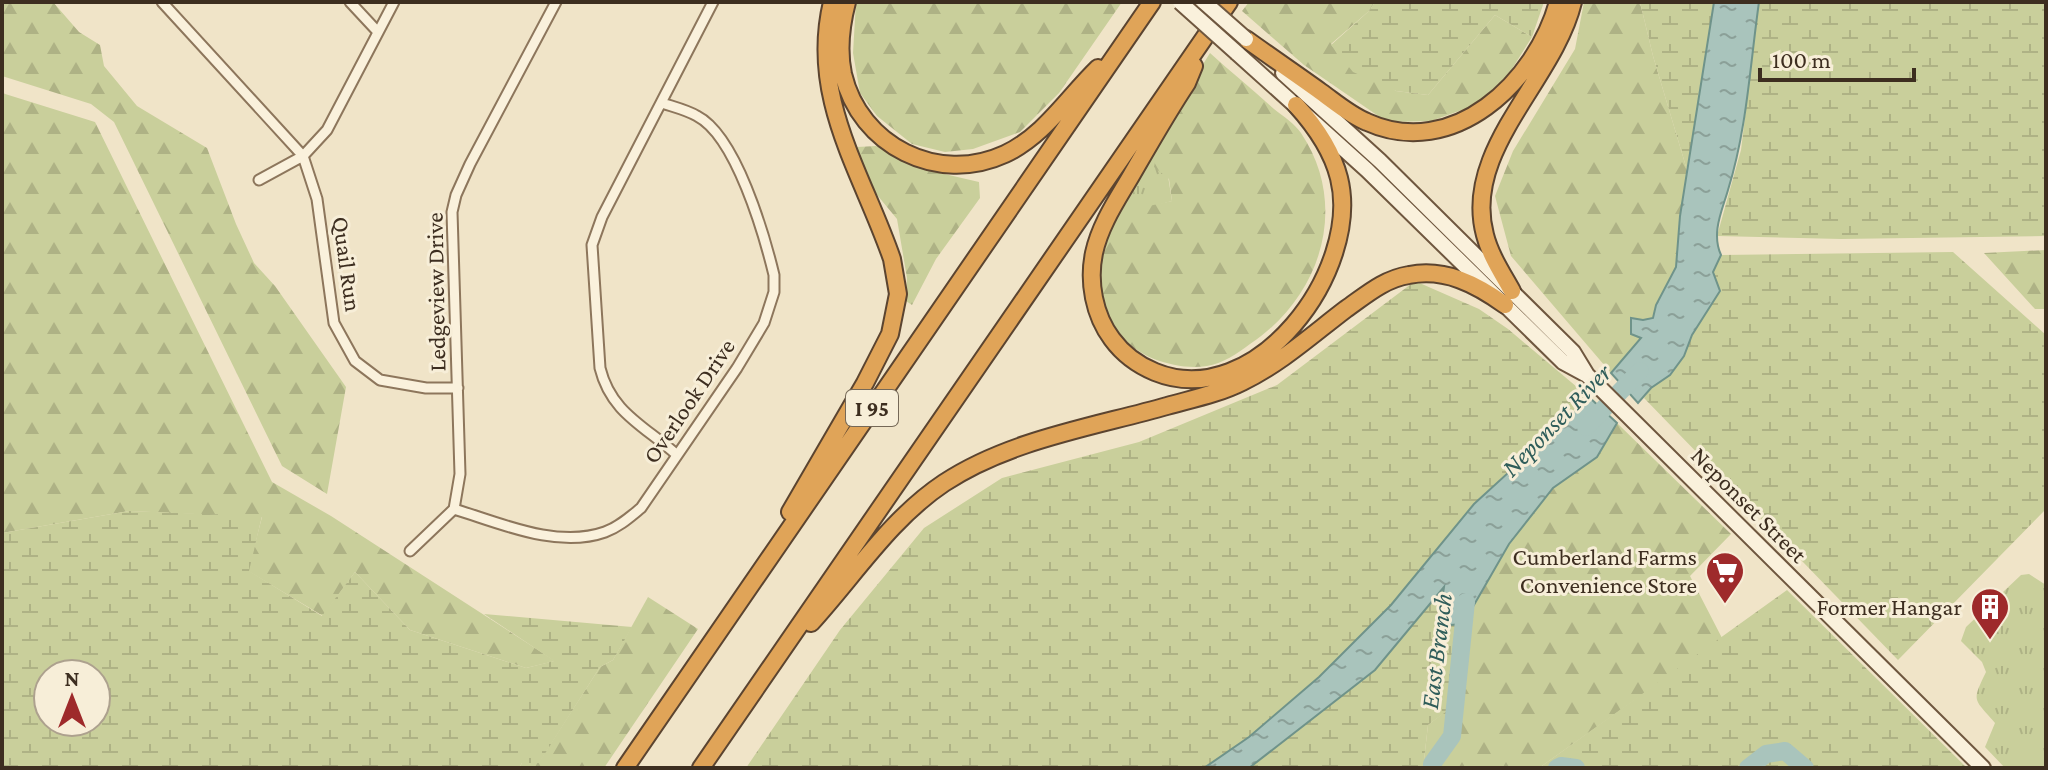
<svg xmlns="http://www.w3.org/2000/svg" width="2048" height="770" viewBox="0 0 2048 770" font-family="'Crimson Pro',serif">
<style>
.grass{fill:url(#grass-tufts)}
.forest{fill:url(#forest-firs)}
.wetland{fill:url(#wetland-marsh);fill-rule:evenodd}
.water{fill:url(#water-ripples);stroke:#6f938a;stroke-width:2}
.lines{fill:none;stroke-linecap:round;stroke-linejoin:round}
.river{stroke:#a9c4bc;stroke-width:18}
.street-casing{stroke:#8d765c;stroke-width:13}
.secondary-casing{stroke:#6f573f;stroke-width:18}
.highway-casing{stroke:#5b4430;stroke-width:20}
.street{stroke:#faf1dc;stroke-width:9}
.secondary{stroke:#faf1dc;stroke-width:14}
.highway{stroke:#e0a458;stroke-width:16}
.secondary-bridge-casing{stroke:#6f573f;stroke-width:18;stroke-linecap:butt}
.secondary-bridge{stroke:#faf1dc;stroke-width:14}
.labels{text-anchor:middle;stroke-width:6;stroke-linejoin:round;paint-order:stroke}
.shield{fill:#f7eed8;stroke:#756857;stroke-width:2}
.shield-label{font-size:22px;font-weight:bold;fill:#3d2e20}
.street-label{font-size:24px;fill:#3d2e20;stroke:#f7eed8}
.poi-label{font-size:24px;fill:#3d2e20;stroke:#f7eed8;text-anchor:end}
.water-label{font-size:26px;font-style:italic;fill:#2f5d5a;stroke:#f7eed8}
</style>
<defs>
<pattern id="grass-tufts" width="24" height="20" patternUnits="userSpaceOnUse" patternTransform="scale(2)"><rect width="24" height="20" fill="#c9cf9b"/><path d="M3 7l-1-3M5 7V3M7 7l1-3M15 17l-1-3M17 17v-4M19 17l1-3" fill="none" stroke="#aeb285"/></pattern>
<pattern id="forest-firs" width="22" height="20" patternUnits="userSpaceOnUse" patternTransform="scale(2)"><rect width="22" height="20" fill="#c9cf9b"/><path d="M5 1l3.5 6h-7zM16 11l3.5 6h-7z" fill="#aeb285"/></pattern>
<pattern id="wetland-marsh" width="20" height="14" patternUnits="userSpaceOnUse" patternTransform="scale(2)"><rect width="20" height="14" fill="#c9cf9b"/><path d="M1 5h8M5 5V1M11 12h8M15 12V8" fill="none" stroke="#aeb285"/></pattern>
<pattern id="water-ripples" width="26" height="14" patternUnits="userSpaceOnUse" patternTransform="scale(2)"><rect width="26" height="14" fill="#a9c4bc"/><path d="M2 4q2-2 4 0t4 0M15 11q2-2 4 0t4 0" fill="none" stroke="#8ba098"/></pattern>
</defs>
<rect width="100%" height="100%" fill="#f0e4c8"/>
<path class="grass" d="M1161,132L1172,201L1154,206L1104,239Z
M2029,574L2046,585V768H2005L1985,747L1995,723C1974,698 1971,703 1986,672L1982,662L1961,641L1966,627L2021,575Z"/>
<path class="forest" d="M2,2H53L79,32L100,45L104,66L137,106L207,148L236,224L254,263L275,286L346,387L327,494L282,466L114,122L91,104L2,76Z
M856,2H1122L1059,93L1020,132L973,149L945,152L912,144L877,116L860,93L853,53Z
M1249,2H1375L1369,11L1331,44L1396,91L1428,95L1495,15L1532,37L1507,77L1473,106L1431,121L1387,122L1304,65L1242,11Z
M1584,2H1640L1653,56L1687,170L1676,267L1656,305L1653,318L1643,320L1632,318L1641,338L1611,373L1511,256L1495,196L1513,151L1575,49Z
M1210,53C1231,72 1253,90 1274,109C1283,116 1295,124 1301,133C1350,206 1321,297 1250,344C1238,353 1222,364 1207,366C1189,369 1171,365 1154,359C1108,341 1085,284 1105,238C1109,229 1116,220 1121,212L1172,201L1169,179L1154,167L1161,132Z
M2,93L95,122L272,482L331,516L555,661L526,668L410,630L355,572L323,616L248,571L262,517L129,511L2,533Z
M876,146L936,172L979,182L980,198L936,259L912,305L906,301L907,278L897,219L868,184L857,147Z
M2046,250V309H2035L1984,253Z
M1617,423L1731,534L1690,576L1722,638L1539,768H1436V762L1424,760L1428,725L1455,704L1463,624L1509,544L1553,488L1597,457Z
M648,597L698,629L604,768H519L522,763L539,762L600,667L613,660Z"/>
<path class="wetland" d="M1375,2H1544L1532,37L1495,15L1428,95L1396,91L1353,72L1331,45L1369,11Z
M1640,2H1714L1687,170L1653,56Z
M1759,2H2046V236L1841,239L1717,236L1741,150Z
M1953,252L2046,335V509L1898,660L1644,398L1651,388L1670,375L1684,356L1692,335L1720,291L1713,272L1721,255Z
M1415,281L1479,309L1508,329L1590,398L1474,504L1391,605L1319,677L1249,737L1204,768H746L840,630L924,528L1002,478L1139,442L1277,385Z
M129,511L262,516L249,571L322,616L355,572L410,630L526,668L554,661L484,614L632,627L613,660L600,667L539,763H522L519,768H2V533ZM48,674H96V722H48Z
M1452,565L1441,597L1438,625L1463,624L1455,705L1428,725L1424,760L1437,762L1436,768H1228Z
M1787,590L1967,768H1539Z"/>
<path class="water" d="M1714,2H1759C1750,65 1747,129 1728,190C1722,211 1711,233 1721,255L1713,272L1720,291L1692,335L1684,356L1670,375L1651,388L1638,403L1611,373L1641,338L1631,334V318L1643,320L1653,318L1656,305L1676,267L1680,216Z
M1590,398L1617,423L1597,457L1553,488L1509,544L1463,624L1438,626L1444,587L1375,670L1249,768H1204L1249,737L1319,677L1391,605L1474,504Z"/>
<g class="lines">
<path class="river" d="M1586,427L1640,371
M1432,768V764L1452,736L1466,602
M1557,768L1561,766L1576,768
M1748,768L1766,754L1785,751L1805,768"/>
<defs>
<path id="street" d="M162,2L303,156L317,199L334,323L355,361L380,380L426,388H458
M350,2L377,31
M259,180L303,156L327,130L394,2
M677,455C645,426 611,413 600,368L592,245L602,217L713,2
M454,509L460,474L452,212L456,195L470,164L556,2
M410,551L454,509C500,523 557,549 605,532C619,527 630,517 641,508L737,368L764,323L774,292V275C764,234 736,136 697,116C687,110 674,107 662,103"/>
<path id="secondary" d="M1237,53L1367,170L1563,362L1587,375
M1283,73L1380,161L1573,352L1587,375L1983,768"/>
<path id="highway" d="M847,2C841,25 838,50 843,74C860,146 938,185 1005,154C1044,136 1068,97 1098,68
M1246,39C1271,57 1296,74 1321,92C1335,102 1350,115 1367,122C1453,161 1536,82 1558,2
M1194,66L1187,83C1167,113 1149,145 1131,176C1117,200 1100,225 1094,253C1088,282 1094,315 1112,339C1123,354 1138,365 1155,372C1256,413 1362,270 1339,178C1332,150 1315,126 1296,105
M1512,291C1502,273 1490,255 1485,235C1462,150 1554,81 1573,2
M790,512L865,383L890,334L898,294L892,259C862,172 809,98 832,2
M811,623C854,576 890,519 944,483C1009,440 1093,427 1167,406C1192,399 1218,394 1242,382C1280,364 1313,334 1346,309C1366,295 1384,279 1409,275C1445,268 1476,284 1505,305
M625,768L1152,2
M701,768L1229,2"/>
</defs>
<use href="#street" class="street-casing"/>
<use href="#secondary" class="secondary-casing"/>
<use href="#highway" class="highway-casing"/>
<use href="#street" class="street"/>
<use href="#secondary" class="secondary"/>
<use href="#highway" class="highway"/>
<defs>
<path id="secondary-bridge" d="M1180,2L1237,53
M1204,2L1246,39"/>
</defs>
<use href="#secondary-bridge" class="secondary-bridge-casing"/>
<use href="#secondary-bridge" class="secondary-bridge"/>
</g>
<defs>
<symbol id="supermarket-pin" viewBox="-11 -11 22 30"><path d="M0 17L-7.5 6A9.5 9.5 0 1 1 7.5 6Z" fill="#9e2a2b" stroke="#f7eed8"/><path d="M-6-5.5h2.5l.6 2H6L4.5 2H-2.5L-4.4-4H-6ZM-1.5 3.2a1.3 1.3 0 1 0 .1 0ZM3 3.2a1.3 1.3 0 1 0 .1 0Z" fill="#fff"/></symbol>
<symbol id="building-pin" viewBox="-11 -11 22 30"><path d="M0 17L-7.5 6A9.5 9.5 0 1 1 7.5 6Z" fill="#9e2a2b" stroke="#f7eed8"/><path d="M-4-6H4V6H1V3H-1V6H-4ZM-2.5-4.3h1.7v1.8h-1.7ZM.8-4.3h1.7v1.8H.8ZM-2.5-1h1.7V.8h-1.7ZM.8-1h1.7V.8H.8Z" fill="#fff"/></symbol>
</defs>
<g fill-rule="evenodd">
<use href="#supermarket-pin" x="1703" y="549" width="44" height="60"/>
<use href="#building-pin" x="1968" y="585" width="44" height="60"/>
</g>
<g class="labels">
<rect class="shield" x="846" y="390" width="52" height="36" rx="6"/>
<g class="shield-label">
<text x="872" y="416">I 95</text>
</g>
<g class="street-label">
<text transform="translate(347 264) rotate(82)" y="8">Quail Run</text>
<text transform="translate(436 292) rotate(-91)" y="8">Ledgeview Drive</text>
<text transform="translate(689 401) rotate(-56)" y="8">Overlook Drive</text>
<text transform="translate(1749 505) rotate(45)" y="8">Neponset Street</text>
</g>
<g class="poi-label">
<text x="1697" y="565">Cumberland Farms<tspan x="1697" dy="28">Convenience Store</tspan></text>
<text x="1962" y="615">Former Hangar</text>
</g>
<g class="water-label">
<text transform="translate(1556 420) rotate(-46)" y="9">Neponset River</text>
<text transform="translate(1436 651) rotate(-83)" y="9">East Branch</text>
</g>
</g>
<rect width="2048" height="770" fill="none" stroke="#3d2e20" stroke-width="8"/>
<g transform="translate(72 698)"><circle r="38" fill="#f7eed8" stroke="#ada18e" stroke-width="2"/>
<path d="M0-6L14 30L0 20L-14 30Z" fill="#9e2a2b"/>
<text y="-12" font-size="22" font-weight="bold" text-anchor="middle" fill="#3d2e20">N</text>
</g>
<path d="M1760 68v12h154v-12" fill="none" stroke="#3d2e20" stroke-width="4"/>
<text x="1772" y="68" font-size="24" fill="#3d2e20" stroke="#f7eed8" stroke-width="6" paint-order="stroke">100 m</text>
</svg>
